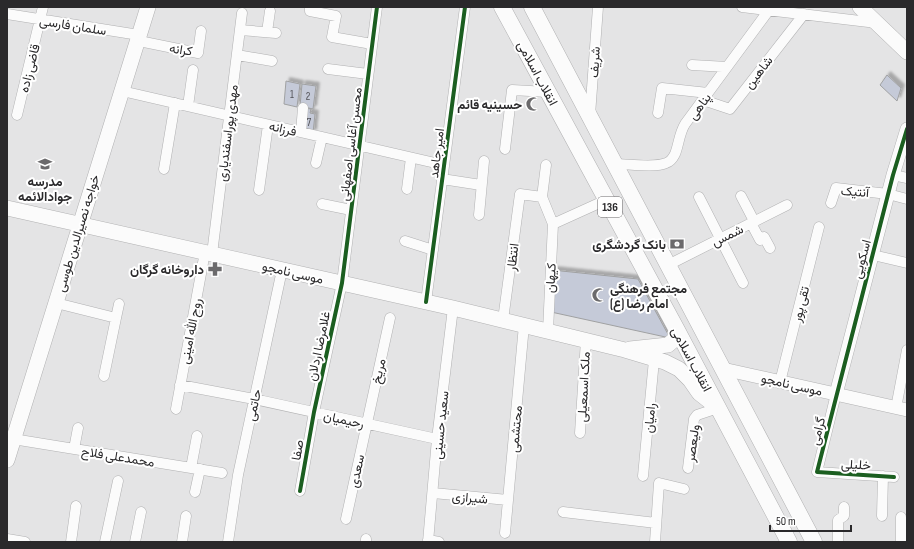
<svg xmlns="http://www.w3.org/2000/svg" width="914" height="549" viewBox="0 0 914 549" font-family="'Sofia Sans Condensed',Vazirmatn,sans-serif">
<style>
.building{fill:#c5cad8;stroke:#a0a1a2;filter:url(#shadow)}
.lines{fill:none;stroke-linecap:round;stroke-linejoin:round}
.minor-casing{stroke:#b1b1b2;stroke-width:11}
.tertiary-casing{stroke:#b1b1b2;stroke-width:14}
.secondary-casing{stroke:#b1b1b2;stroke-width:16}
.primary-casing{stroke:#b1b1b2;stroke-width:17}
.minor{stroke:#fbfbfb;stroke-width:10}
.tertiary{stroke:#fbfbfb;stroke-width:13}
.secondary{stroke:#fbfbfb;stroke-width:15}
.primary{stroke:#fbfbfb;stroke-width:16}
.cycleway-casing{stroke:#fff;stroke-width:6}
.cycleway{stroke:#1b5e20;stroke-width:4}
.labels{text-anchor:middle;stroke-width:4;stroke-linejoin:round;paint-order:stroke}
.number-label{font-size:11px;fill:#515156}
.shield{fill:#fff;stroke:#6a696b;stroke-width:1}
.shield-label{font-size:12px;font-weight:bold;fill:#2a292b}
.street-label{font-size:13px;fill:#2a292b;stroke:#fff}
.poi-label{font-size:13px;font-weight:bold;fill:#2a292b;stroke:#fff;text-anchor:end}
</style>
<defs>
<filter id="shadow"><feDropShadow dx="3.5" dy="-3.5" stdDeviation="1" flood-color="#0004"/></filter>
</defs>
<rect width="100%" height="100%" fill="#e4e4e5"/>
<path class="building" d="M887,75L901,88L897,101L880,85Z
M286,81L300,84L297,107L284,104Z
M302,84L316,86L313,109L300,106Z
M305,108L311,109L310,113L315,114L313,133L303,131Z
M552,270L638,279L670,338L551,312Z"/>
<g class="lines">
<defs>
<path id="minor" d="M310,7V11L336,16L332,37L372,44
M742,7L877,23
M7,14L139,35
M240,30L276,33
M267,32L270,11
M144,42L198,53L201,31
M237,55L272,61
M692,65L727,67
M328,69L368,74
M122,91L444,165
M703,100L730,109L804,14
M188,106L193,70
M658,113L662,88L708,93
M17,115L43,7
M590,115L598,7
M301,132L303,108
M505,149L512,90L548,92
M316,163L322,137
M616,164C628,164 656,168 666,163C670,162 673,158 675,154C679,144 679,134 685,124L769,10
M164,169L175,103
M893,175L907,178
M442,179L481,185
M407,189L411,158
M259,190L268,125
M741,196L754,221
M542,197L546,165
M699,197L743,283
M831,203L836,188L888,194L907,199
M322,204L351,210
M479,215L484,161
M751,223L760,240L764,237L770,248
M405,241L433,250
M212,254L242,13
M873,255L907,263
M668,265L787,205
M426,302L465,7
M56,303L116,318L119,304
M503,320L520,194L542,197L553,224
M548,331L553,224L606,200
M104,376L116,318
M780,382L819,227
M180,385L254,399L437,439
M836,394L817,472L894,477
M896,408L907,350
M176,409L205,252
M580,433L586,340
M13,439L222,473
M74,449L78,428
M191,468L197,436
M688,468L694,419L697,415L718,408
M643,476L654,360
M300,491L314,412L342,283L377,7
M195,492L200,469
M433,493L508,500
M563,512L656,523
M882,516L883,476
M346,519L390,318
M505,533L524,325
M7,539L25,542
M428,540L439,542
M71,542L76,506
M105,542L118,481
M135,542L141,512
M182,542L186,516
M228,542L238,475L282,270
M366,542V539
M428,542L437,439L453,308
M655,542L659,483L684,489
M838,542V520L844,516V507
M901,542V517"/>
<path id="tertiary" d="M723,369L907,410
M836,394L893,175L907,129"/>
<path id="secondary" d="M860,7L907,52
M7,208L453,308L625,350L665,362L679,369L690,380L699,393L718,408
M630,349L668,345L676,338L677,330
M7,460L148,7"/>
<path id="primary" d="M502,7L677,330L789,542
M532,7L814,542"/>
</defs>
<use href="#minor" class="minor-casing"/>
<use href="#tertiary" class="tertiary-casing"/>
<use href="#secondary" class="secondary-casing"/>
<use href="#primary" class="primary-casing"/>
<use href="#minor" class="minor"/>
<use href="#tertiary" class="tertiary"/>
<use href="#secondary" class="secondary"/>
<use href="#primary" class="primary"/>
<defs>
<path id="cycleway" d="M426,302L465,7
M894,477L817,472L893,175L907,129
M300,491L314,412L342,283L377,7"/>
</defs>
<use href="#cycleway" class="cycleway-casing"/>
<use href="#cycleway" class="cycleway"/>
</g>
<defs>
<symbol id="mosque-bare" viewBox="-9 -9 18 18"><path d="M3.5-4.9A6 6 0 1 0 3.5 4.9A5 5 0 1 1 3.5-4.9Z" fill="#6b6a6c" stroke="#fff" stroke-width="2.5" paint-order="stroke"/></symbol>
<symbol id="school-bare" viewBox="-9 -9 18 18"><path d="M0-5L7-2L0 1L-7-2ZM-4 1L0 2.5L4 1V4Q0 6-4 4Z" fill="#6b6a6c" stroke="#fff" stroke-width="2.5" paint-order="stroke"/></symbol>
<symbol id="bank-bare" viewBox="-9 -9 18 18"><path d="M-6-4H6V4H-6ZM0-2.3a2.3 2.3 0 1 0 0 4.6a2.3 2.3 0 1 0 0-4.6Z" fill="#6b6a6c" stroke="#fff" stroke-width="2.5" paint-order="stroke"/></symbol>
<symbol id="pharmacy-bare" viewBox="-9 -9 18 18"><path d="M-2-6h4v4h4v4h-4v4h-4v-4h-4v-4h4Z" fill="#6b6a6c" stroke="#fff" stroke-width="2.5" paint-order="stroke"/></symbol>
</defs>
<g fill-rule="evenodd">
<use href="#mosque-bare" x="523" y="94" width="20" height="20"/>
<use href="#school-bare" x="35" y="154" width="20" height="20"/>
<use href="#bank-bare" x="667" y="234" width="20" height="20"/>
<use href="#pharmacy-bare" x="205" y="259" width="20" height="20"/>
<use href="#mosque-bare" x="589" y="285" width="20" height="20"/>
</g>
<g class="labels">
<g class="number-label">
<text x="292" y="98">1</text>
<text x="308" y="100">2</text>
<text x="309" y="126">7</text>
</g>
<rect class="shield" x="598" y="197" width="24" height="20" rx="3"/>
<g class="shield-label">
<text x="610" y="211">136</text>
</g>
<g class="street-label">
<text transform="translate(73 25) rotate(9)" y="5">سلمان فارسی</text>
<text transform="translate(181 49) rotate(9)" y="5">کرانه</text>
<text transform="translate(594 62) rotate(-86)" y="5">شریف</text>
<text transform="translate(29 68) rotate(-76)" y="5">قاضی زاده</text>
<text transform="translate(758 72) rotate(-52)" y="5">شاهین</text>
<text transform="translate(538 73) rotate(62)" y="5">انقلاب اسلامی</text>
<text transform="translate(699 106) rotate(-53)" y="5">پناهی</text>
<text transform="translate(283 128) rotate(13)" y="5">فرزانه</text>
<text transform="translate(227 133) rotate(-83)" y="5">مهدی پوراسفندیاری</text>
<text transform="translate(350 144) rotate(-83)" y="5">محسن آغاسی اصفهانی</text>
<text transform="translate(436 153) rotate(-83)" y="5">امیر جاهد</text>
<text transform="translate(855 191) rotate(4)" y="5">آنتیک</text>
<text transform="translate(77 233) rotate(-73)" y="5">خواجه نصیرالدین طوسی</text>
<text transform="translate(727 235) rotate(-27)" y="5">شمس</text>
<text transform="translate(512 257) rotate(-83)" y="5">انتظار</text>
<text transform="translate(861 259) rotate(-75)" y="5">اسکویی</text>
<text transform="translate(293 272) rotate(13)" y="5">موسی نامجو</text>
<text transform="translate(550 278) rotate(-87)" y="5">کیهان</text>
<text transform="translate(800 304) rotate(-76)" y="5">تقی پور</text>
<text transform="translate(190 331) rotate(-79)" y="5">روح الله امینی</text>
<text transform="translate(318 346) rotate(-78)" y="5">غلامرضا اردلان</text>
<text transform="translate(692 359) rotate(62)" y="5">انقلاب اسلامی</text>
<text transform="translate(378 371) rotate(-77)" y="5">مریخ</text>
<text transform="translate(792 384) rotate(13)" y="5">موسی نامجو</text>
<text transform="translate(583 387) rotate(-87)" y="5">ملک اسمعیلی</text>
<text transform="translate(253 405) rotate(-78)" y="5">حاتمی</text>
<text transform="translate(649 418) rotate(-85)" y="5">رامیان</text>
<text transform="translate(344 419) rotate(12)" y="5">رحیمیان</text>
<text transform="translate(440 425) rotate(-84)" y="5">سعید حسینی</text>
<text transform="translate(515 429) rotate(-85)" y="5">محتشمی</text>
<text transform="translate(817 431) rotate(-76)" y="5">گرامی</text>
<text transform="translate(692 443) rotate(-82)" y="5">ولیعصر</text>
<text transform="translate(297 450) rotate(-80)" y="5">صفا</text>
<text transform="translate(118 456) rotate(9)" y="5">محمدعلی فلاح</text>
<text transform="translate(856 464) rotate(3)" y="5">خلیلی</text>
<text transform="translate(356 471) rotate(-78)" y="5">سعدی</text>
<text transform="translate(470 497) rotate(5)" y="5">شیرازی</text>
</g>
<g class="poi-label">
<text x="522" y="109">حسینیه قائم</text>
<text x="45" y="186" text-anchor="middle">مدرسه<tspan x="45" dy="15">جوادالائمه</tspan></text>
<text x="666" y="249">بانک گردشگری</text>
<text x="204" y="274">داروخانه گرگان</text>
<text x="610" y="293" text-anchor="start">مجتمع فرهنگی<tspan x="610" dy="15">امام رضا (ع)</tspan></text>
</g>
</g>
<rect width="914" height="549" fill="none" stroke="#2a292b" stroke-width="16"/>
<path d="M770 525v6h81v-6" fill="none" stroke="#2a292b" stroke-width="2"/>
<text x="776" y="525" font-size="12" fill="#2a292b" stroke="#ffffff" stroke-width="3" paint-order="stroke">50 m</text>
</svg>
